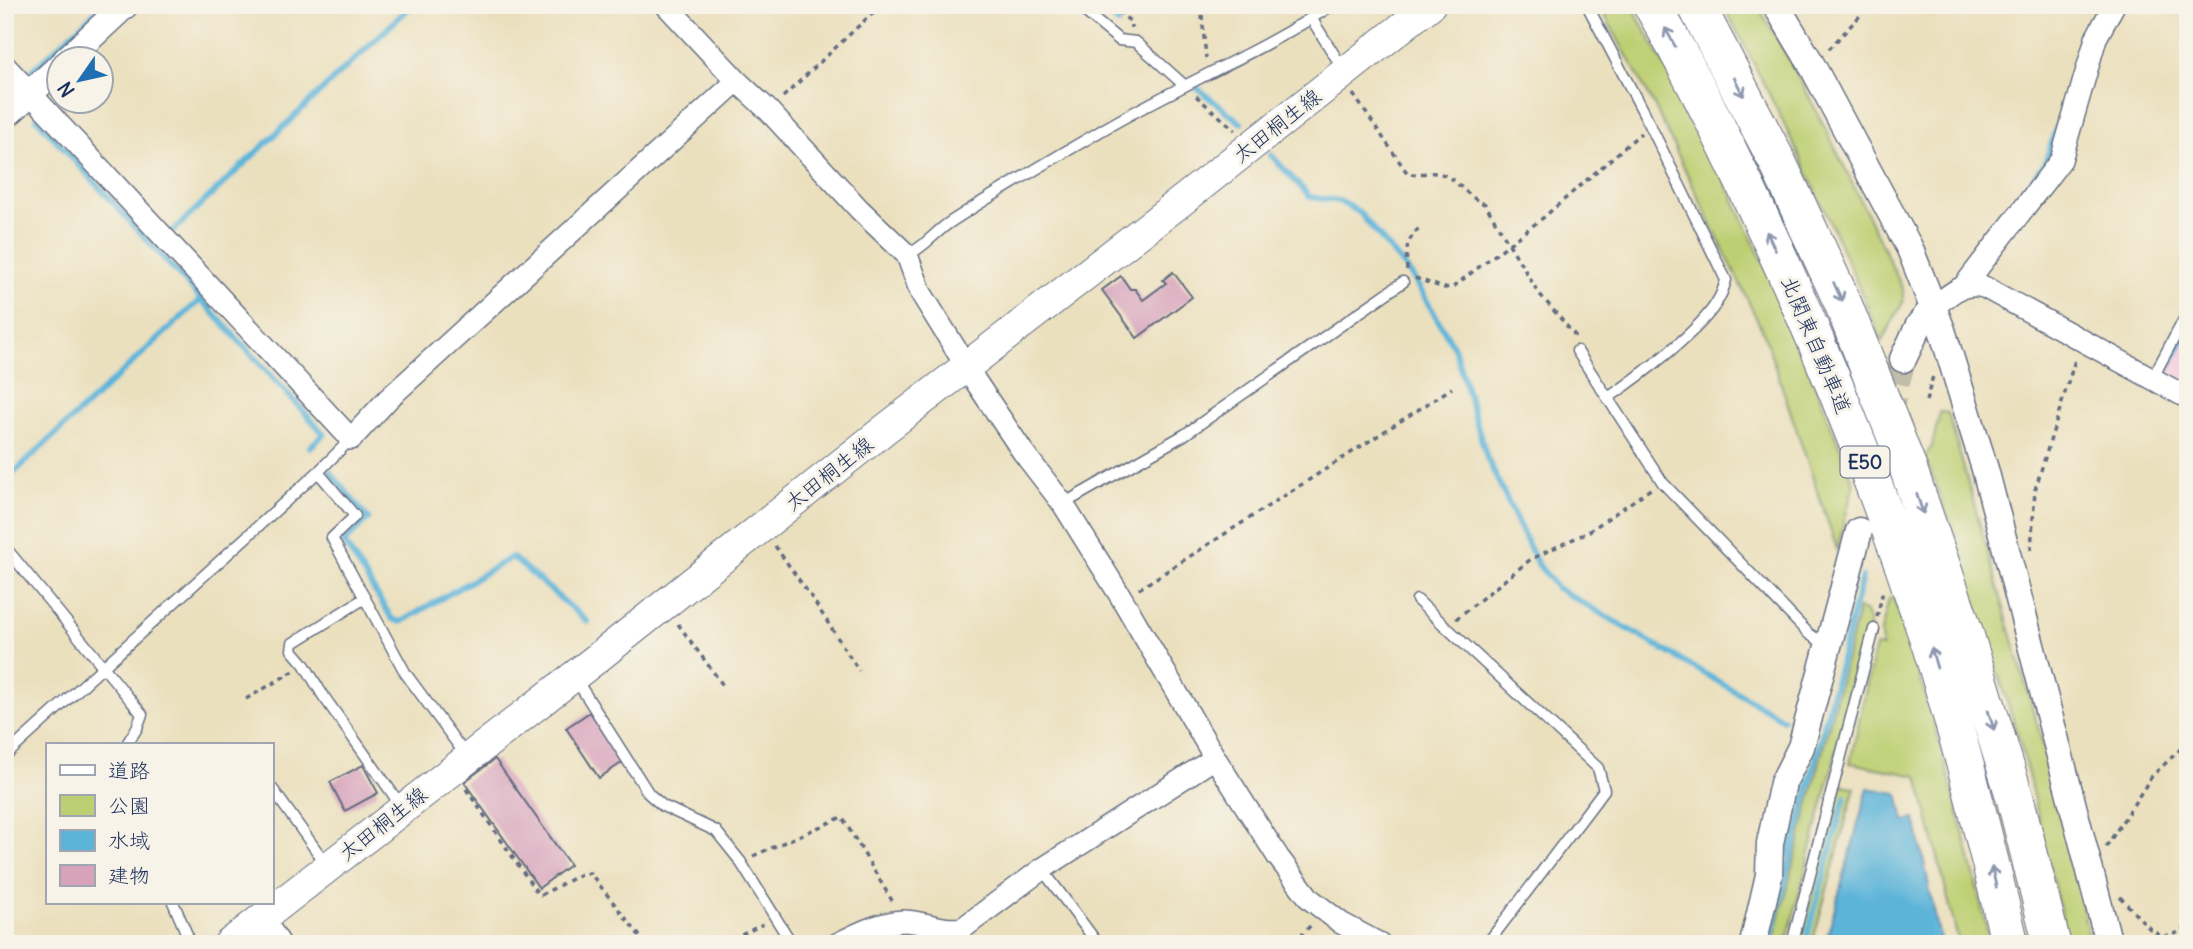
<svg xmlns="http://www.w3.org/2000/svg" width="2193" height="949" viewBox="0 0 2193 949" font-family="Delius,'Klee One',sans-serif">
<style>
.built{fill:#f3cfdf}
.green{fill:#bdcf72;stroke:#6c7f68;stroke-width:2}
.water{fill:#5cb4d9;stroke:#3c729c;stroke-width:2}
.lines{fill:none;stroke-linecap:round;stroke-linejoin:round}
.stream{stroke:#5cb4d9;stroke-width:6}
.building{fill:#d7a3bb}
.tertiary-tunnel{stroke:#c1bdab;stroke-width:26;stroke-dasharray:26 13;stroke-linecap:butt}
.service-casing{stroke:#646d80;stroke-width:13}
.minor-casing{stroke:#646d80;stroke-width:24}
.tertiary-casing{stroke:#646d80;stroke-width:29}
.secondary-casing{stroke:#646d80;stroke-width:32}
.motorway-casing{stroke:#646d80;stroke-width:39}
.path{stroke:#646d80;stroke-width:3.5;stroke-dasharray:5 5;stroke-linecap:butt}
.service{stroke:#fff;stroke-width:10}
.minor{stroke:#fff;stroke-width:21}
.tertiary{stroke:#fff;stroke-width:26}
.secondary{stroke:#fff;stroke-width:30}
.motorway{stroke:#fff;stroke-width:37}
.oneway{stroke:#8d97ae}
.labels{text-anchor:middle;stroke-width:6;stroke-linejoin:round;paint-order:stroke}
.shield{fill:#f7f3e8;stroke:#5d6a87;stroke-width:2}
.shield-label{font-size:19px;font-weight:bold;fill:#1b2f5e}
.street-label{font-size:21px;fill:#1b2f5e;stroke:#f7f3e8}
</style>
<rect width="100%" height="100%" fill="#f7f3e8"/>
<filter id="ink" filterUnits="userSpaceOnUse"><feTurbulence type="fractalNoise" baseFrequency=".0143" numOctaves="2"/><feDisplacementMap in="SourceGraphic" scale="14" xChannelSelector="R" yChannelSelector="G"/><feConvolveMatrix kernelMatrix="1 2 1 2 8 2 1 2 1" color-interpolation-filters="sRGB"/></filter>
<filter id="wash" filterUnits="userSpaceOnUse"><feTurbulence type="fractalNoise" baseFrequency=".00686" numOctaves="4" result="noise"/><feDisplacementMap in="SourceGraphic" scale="28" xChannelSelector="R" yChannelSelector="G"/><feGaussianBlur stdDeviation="1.57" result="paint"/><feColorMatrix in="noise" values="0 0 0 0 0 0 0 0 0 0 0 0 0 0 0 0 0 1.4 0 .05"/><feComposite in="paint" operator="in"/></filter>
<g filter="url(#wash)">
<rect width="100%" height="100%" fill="#ebe0be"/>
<path class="built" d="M2188,337V386L2168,375Z"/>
<path class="green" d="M1599,5H1631L1701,130L1787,313L1854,484L1837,549L1764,334L1654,105Z
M1723,5H1757C1813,95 1857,194 1903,289V302L1882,341C1834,227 1782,114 1723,5Z
M1940,412L1948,413L2065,822L2090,944H2068L2022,749L1954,533L1925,457L1932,446Z
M1893,597C1933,710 1964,827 1990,944H1959L1918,776L1850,763L1875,647H1882L1881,632L1889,598Z
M1859,608L1866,612L1870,623L1786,944H1773Z
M1840,785L1855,787L1812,944H1799Z"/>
<path class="water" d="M1868,788L1898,793L1904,821L1915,819L1941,944H1825Z"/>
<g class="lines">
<path class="stream" d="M1097,5L1118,23
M33,70L103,5
M1197,88L1241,123
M5,97L11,92
M37,119L324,434L310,447
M1271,155L1310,197L1339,201L1359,212L1412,276L1454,347L1487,458L1537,563L1557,588L1783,719
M169,235L412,5
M1966,259L1986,241L2045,163L2087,35
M2166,372L2188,331
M330,472L368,519L344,542L392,619L401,622L512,557L588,622
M5,481L201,299
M1790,854L1792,821L1804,776
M1769,944L1862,577
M1805,944L1845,797"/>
</g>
<g id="blocks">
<path class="building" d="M1173,272L1192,297L1137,338L1102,290L1121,276L1130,289H1135L1143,300L1166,283L1163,280Z
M590,712L623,762L599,778L566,728Z
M495,759L570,865L539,888L464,782Z
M363,765L378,793L345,811L330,782Z"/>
</g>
</g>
<g filter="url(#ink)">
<use href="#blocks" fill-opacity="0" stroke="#646d80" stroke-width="2"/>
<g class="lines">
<path class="tertiary-tunnel" d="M1887,421L1903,359"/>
<defs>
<path id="service" d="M1077,5L1119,40L1136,42L1184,85
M1587,5L1651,127L1726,280C1724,287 1722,294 1718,300C1702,330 1637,378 1608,398
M1311,18L1345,72
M907,255C924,248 934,233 949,223C996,192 1046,163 1094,135C1172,88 1256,55 1332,5
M1577,351L1663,483L1809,634L1827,645
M2153,377L2188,312
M318,472L355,516L332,538L406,674L459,746L468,755
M1063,504L1184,435L1403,282
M5,547L142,714L137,728L127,744
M365,598L293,643L292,650L304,664L322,694L402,807
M1417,600L1598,768L1604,790L1487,944
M575,678L649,794L663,806L716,831L740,861L792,944
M5,756L318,472L351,439
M271,787L326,864
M1042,869L1098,944
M173,902L191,944
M1792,944L1874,629"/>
<path id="minor" d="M666,5L737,81L769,111L859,209L907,255L921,293L976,382L1023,452L1063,504L1121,597L1215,758L1278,857L1310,899L1341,923L1380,944
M5,66L351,439L388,399L737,81
M1964,286L2061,160L2096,38L2114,5
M1933,308C1949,295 1962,281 1984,287L2188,398
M262,917L280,944
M837,944C857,934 880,922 903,921C924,921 942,932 963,928L1042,869L1215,758"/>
<path id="tertiary" d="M1776,5L1809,60L1910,249L1942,330L1985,469L2109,944
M66,60L125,5
M5,116L60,66
M1903,359L1919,325L1933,308
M1753,944L1769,875L1770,843L1783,783L1801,747L1859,531"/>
<path id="secondary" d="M229,944L596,659L884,430L1179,203L1430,5"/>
<path id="motorway" d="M1652,5C1697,83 1736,165 1774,247C1833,375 1885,507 1929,641C1961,741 1986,842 2010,944
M1696,5L1777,161L1842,301L1907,465L1963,628L2015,798L2052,944"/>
</defs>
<use href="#service" class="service-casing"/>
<use href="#minor" class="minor-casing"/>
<use href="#tertiary" class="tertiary-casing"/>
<use href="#secondary" class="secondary-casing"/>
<use href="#motorway" class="motorway-casing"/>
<path class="path" d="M1110,5L1131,22V28
M1201,5L1206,58
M1829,49L1870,5
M1353,94L1408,174C1417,175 1427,172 1437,173C1456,176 1467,198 1485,204L1538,292L1578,339
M1196,96L1235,130
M783,97L881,5
M1407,270C1406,247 1405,242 1422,225
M1415,278L1444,288L1453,287L1544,217L1641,133
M1926,401L1933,376
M775,546L812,598L859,671
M2031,550L2035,490L2076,357
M1139,589L1452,388
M1877,617L1883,591
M1456,619L1531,559L1588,532L1652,488
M678,624L725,688
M246,699L294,671
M466,789L536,891L541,895L581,874L590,873L646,944
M2106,847L2152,776L2188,742
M753,856L842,817L894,904
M2120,897L2149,928L2162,937L2173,935L2188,926
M724,944L763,924
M1293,944L1311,925"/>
<use href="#service" class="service"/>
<use href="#minor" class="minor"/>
<use href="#tertiary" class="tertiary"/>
<use href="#secondary" class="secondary"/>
<use href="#motorway" class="motorway"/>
</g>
<defs><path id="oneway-shaft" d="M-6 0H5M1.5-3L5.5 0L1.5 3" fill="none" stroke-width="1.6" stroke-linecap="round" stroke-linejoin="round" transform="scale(1.75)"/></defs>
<g class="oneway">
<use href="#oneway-shaft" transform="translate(1670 37) rotate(-119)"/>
<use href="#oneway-shaft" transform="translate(1739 87) rotate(63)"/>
<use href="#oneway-shaft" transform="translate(1771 241) rotate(-115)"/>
<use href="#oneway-shaft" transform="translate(1838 292) rotate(65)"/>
<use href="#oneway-shaft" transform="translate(1920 504) rotate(71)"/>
<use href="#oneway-shaft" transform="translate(1934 658) rotate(-106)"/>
<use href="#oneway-shaft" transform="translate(1991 720) rotate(73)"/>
<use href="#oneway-shaft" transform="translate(1994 877) rotate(-103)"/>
</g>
</g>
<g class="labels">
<rect class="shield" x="1840.5" y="446.5" width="49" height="31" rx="5"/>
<g class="shield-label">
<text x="1865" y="469">E50</text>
</g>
<g class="street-label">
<text transform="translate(1277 126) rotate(-38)" y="7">太田桐生線</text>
<text transform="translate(1816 345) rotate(67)" y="7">北関東自動車道</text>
<text transform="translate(829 474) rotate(-38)" y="7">太田桐生線</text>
<text transform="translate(383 824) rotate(-38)" y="7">太田桐生線</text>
</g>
</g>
<rect width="2193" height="949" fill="none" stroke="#f7f3e8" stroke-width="28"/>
<rect x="46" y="743" width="228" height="161" fill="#f7f3e8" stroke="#9fa5b1" stroke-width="2"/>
<rect x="60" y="765" width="35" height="10" fill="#ffffff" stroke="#9fa5b1" stroke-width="2"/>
<text x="108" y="778" font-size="21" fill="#1b2f5e">道路</text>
<rect x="60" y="795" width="35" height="21" fill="#bdcf72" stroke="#9fa5b1" stroke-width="2"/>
<text x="108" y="813" font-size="21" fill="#1b2f5e">公園</text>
<rect x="60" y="830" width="35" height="21" fill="#5cb4d9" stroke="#9fa5b1" stroke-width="2"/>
<text x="108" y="848" font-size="21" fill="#1b2f5e">水域</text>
<rect x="60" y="865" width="35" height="21" fill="#d7a3bb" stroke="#9fa5b1" stroke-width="2"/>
<text x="108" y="883" font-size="21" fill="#1b2f5e">建物</text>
<g transform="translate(80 80) rotate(236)"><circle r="33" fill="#f7f3e8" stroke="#9fa5b1" stroke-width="2"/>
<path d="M0-5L12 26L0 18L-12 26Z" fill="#1f6fb2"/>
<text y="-10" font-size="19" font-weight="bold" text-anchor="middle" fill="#1b2f5e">N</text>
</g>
</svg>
